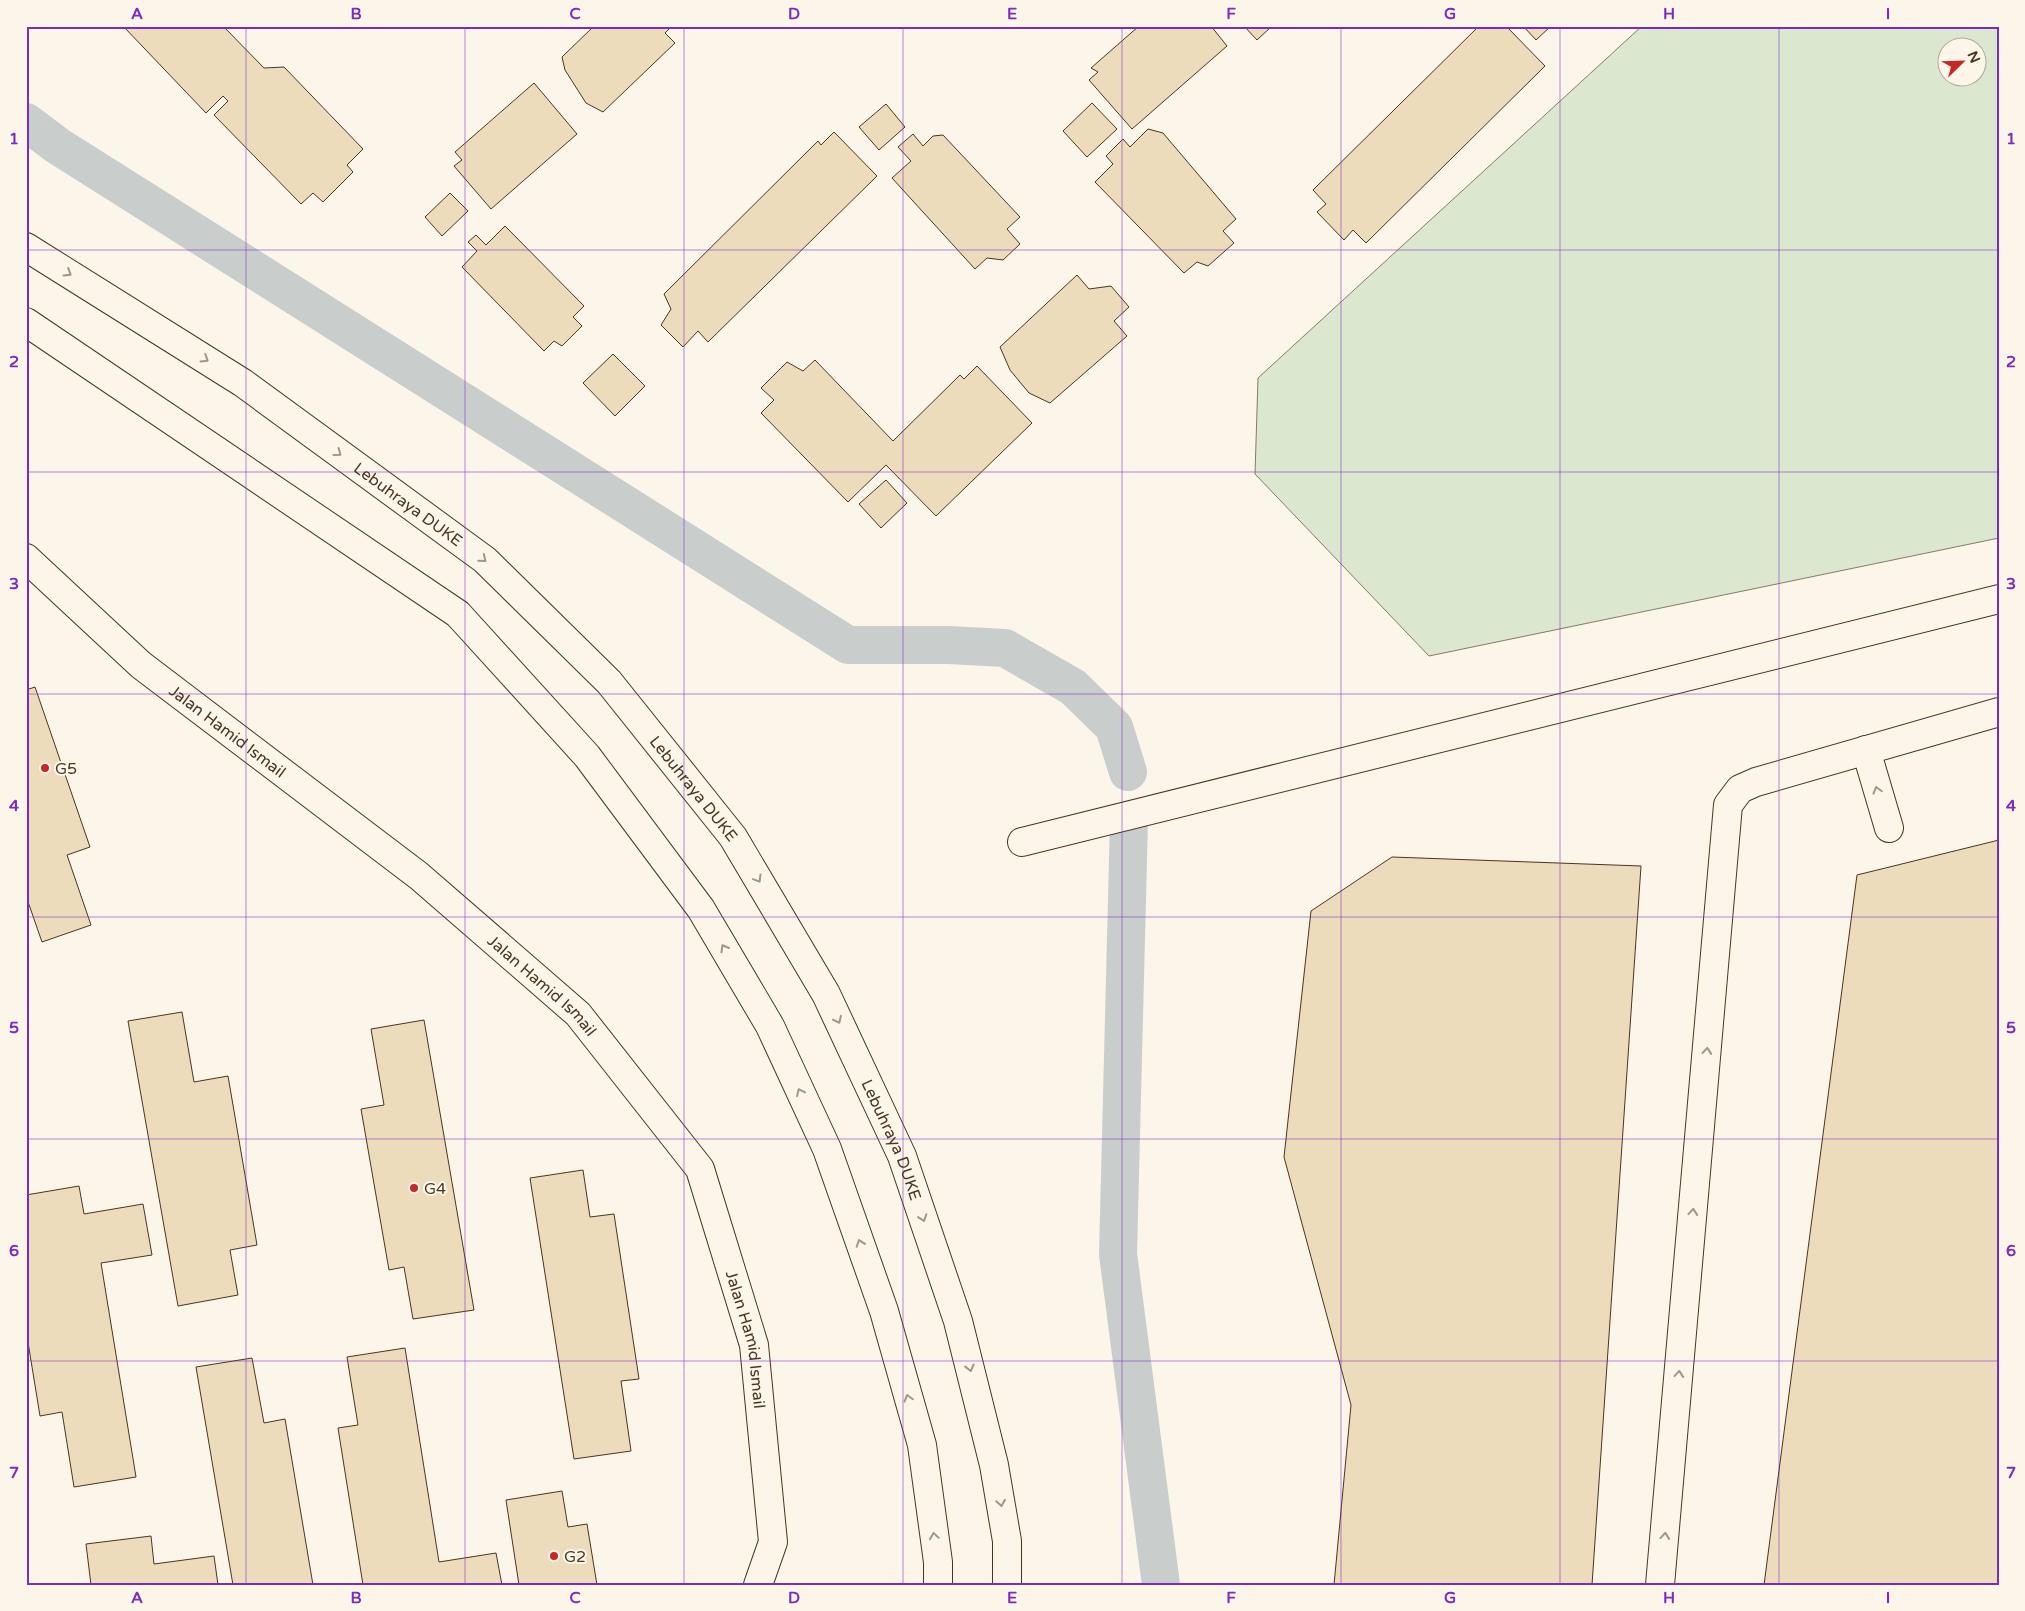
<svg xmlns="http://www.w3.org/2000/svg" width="2025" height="1611" viewBox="0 0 2025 1611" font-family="'Varela Round',sans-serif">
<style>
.green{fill:#dce7d0;stroke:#887966;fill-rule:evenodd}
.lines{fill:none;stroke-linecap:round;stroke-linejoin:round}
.canal{stroke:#c9cecd;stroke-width:38}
.building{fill:#ecdcbc;stroke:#4a3520}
.minor-casing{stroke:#4a3520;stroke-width:30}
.highway-casing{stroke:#4a3520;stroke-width:30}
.minor{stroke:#fbf6e9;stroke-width:28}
.highway{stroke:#fbf6e9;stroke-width:28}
.oneway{stroke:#a29684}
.grid{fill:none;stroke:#7b2cbf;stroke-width:1;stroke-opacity:0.55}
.poi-dot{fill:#c62828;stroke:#fbf6e9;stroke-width:2}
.labels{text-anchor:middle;stroke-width:4;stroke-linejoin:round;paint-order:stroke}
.street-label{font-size:16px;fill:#4a3520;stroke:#fbf6e9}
.poi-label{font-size:16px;fill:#4a3520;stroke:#fbf6e9;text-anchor:start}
.neatline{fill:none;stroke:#7b2cbf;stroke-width:2}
.grid-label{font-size:16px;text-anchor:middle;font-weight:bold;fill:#7b2cbf}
</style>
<rect width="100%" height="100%" fill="#fbf6e9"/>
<path class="green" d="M1642,26H1999V538L1429,656L1255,474L1258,378ZM1948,48H1978V78H1948Z"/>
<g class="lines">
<path class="canal" d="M26,122L58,146L848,645H948L1005,648L1073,687L1114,727L1128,772
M1129,820L1118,1254L1161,1585"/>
</g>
<path class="building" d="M123,26H223L264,68L284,67L363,149L347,165L353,172L323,202L313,193L301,204L214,115L228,101L223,96L206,113Z
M594,26H672L665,33L675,43L603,112L586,103L565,70L562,57Z
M1139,26H1211L1227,46L1132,129L1089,80L1098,72L1091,68Z
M1244,26H1272L1257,40Z
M1479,26H1506L1545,66L1366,243L1353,230L1344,240L1317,212L1326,204L1313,190Z
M1523,26H1551L1536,40Z
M534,83L577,134L491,209L454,166L462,160L455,152Z
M1092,103L1117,129L1087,157L1063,131Z
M886,104L905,127L879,150L859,127Z
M1148,129L1163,133L1236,219L1223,231L1234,243L1208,266L1197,262L1184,273L1095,182L1113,164L1106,156L1123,139L1130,147Z
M834,132L877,176L708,342L698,331L683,347L661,325L671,309L664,294L818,141L821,145Z
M913,134L923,146L933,136L943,135L1020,217L1007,229L1020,244L1003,260L987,258L975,269L892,178L911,161L898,147Z
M450,193L468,211L442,236L425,217Z
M505,226L584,306L573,317L582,326L562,346L554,341L544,351L462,267L477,251L468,242L476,235L486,245Z
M1077,275L1089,289L1111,286L1129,307L1114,321L1127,336L1050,403L1029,393L1010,370L1000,347Z
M613,354L645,386L615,416L583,383Z
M815,360L893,441L960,375L964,379L977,366L1032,423L936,516L886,465L848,502L761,413L774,400L761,388L787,362L803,371Z
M886,480L907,503L881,528L859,504Z
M35,687L90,847L67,855L91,925L42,942L26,896V690Z
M1999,840V1585H1764L1857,875Z
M1392,857L1641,866L1592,1585H1334L1351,1405L1284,1157L1311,911Z
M182,1012L194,1082L228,1076L257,1245L230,1250L238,1295L178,1306L128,1021Z
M424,1020L474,1310L413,1319L404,1267L389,1270L361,1109L384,1105L371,1029Z
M583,1170L590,1217L614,1214L639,1379L621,1381L631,1451L574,1459L530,1178Z
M79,1186L84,1214L143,1204L152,1255L101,1263L136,1477L74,1487L62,1412L40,1416L26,1330V1250H28L26,1195Z
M405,1348L439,1562L496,1553L502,1585H363L338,1428L358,1425L347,1357Z
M252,1358L264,1423L285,1419L313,1585H233L196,1367Z
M562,1491L568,1527L587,1524L597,1585H519L506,1500Z
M151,1536L154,1564L214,1556L218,1585H91L86,1544Z"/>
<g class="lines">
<defs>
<g id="minor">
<path id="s1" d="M26,558L141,665L419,876L578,1014L700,1169L754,1345L773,1542L758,1585"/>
<path d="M1866,750L1889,828"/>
<path d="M1022,842L1999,599"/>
<path d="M1660,1585L1728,805L1740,789L1756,782L1999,712"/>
</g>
<g id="highway">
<path id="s2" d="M26,247L243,383L485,560L609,682L733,837L826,994L902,1156L958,1321L994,1465L1007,1541V1585"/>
<path d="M26,322L458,614L587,756L701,909L770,1026L827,1149L884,1311L922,1445L938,1562V1585"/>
</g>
</defs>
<use href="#minor" class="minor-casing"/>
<use href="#highway" class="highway-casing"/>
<use href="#minor" class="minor"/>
<use href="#highway" class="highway"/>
</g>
<defs><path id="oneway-chevron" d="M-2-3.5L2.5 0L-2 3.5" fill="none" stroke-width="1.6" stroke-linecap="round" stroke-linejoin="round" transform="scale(1.25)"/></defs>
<g class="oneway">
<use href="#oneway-chevron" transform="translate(68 273) rotate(32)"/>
<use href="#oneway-chevron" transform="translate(205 359) rotate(32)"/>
<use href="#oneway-chevron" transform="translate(338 453) rotate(36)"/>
<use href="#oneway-chevron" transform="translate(483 559) rotate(39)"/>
<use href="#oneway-chevron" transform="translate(1877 790) rotate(-106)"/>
<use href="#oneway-chevron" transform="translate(758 879) rotate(59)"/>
<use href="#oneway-chevron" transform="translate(724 948) rotate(-120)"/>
<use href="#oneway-chevron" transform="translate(838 1020) rotate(65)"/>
<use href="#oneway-chevron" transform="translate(1707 1051) rotate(-85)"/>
<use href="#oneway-chevron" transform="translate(800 1092) rotate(-115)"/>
<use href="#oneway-chevron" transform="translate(1693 1212) rotate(-85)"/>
<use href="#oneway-chevron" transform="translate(923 1218) rotate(71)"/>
<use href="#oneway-chevron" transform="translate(860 1243) rotate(-109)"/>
<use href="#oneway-chevron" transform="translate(970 1368) rotate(76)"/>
<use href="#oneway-chevron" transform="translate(1679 1374) rotate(-85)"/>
<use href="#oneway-chevron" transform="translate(908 1398) rotate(-106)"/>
<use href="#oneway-chevron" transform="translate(1001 1503) rotate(81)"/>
<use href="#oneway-chevron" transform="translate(934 1536) rotate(-98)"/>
<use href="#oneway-chevron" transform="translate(1665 1536) rotate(-85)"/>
</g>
<path class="grid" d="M246,26V1585M465,26V1585M684,26V1585M903,26V1585M1122,26V1585M1341,26V1585M1560,26V1585M1779,26V1585M26,250H1999M26,472H1999M26,694H1999M26,917H1999M26,1139H1999M26,1361H1999"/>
<g class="poi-dot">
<circle cx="45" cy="768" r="5"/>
<circle cx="414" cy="1188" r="5"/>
<circle cx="554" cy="1556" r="5"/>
</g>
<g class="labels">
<g class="street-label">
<text dy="6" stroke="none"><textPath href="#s2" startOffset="461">Lebuhraya DUKE</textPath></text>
<text dy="6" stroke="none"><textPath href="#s1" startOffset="266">Jalan Hamid Ismail</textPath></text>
<text dy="6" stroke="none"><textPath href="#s2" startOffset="866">Lebuhraya DUKE</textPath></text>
<text dy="6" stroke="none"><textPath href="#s1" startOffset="671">Jalan Hamid Ismail</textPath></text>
<text dy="6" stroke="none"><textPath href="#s2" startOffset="1271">Lebuhraya DUKE</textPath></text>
<text dy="6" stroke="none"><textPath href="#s1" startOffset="1091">Jalan Hamid Ismail</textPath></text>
</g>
<g class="poi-label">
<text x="55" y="774">G5</text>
<text x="424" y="1194">G4</text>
<text x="564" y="1562">G2</text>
</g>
</g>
<rect width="2025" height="1611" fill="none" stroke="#fbf6e9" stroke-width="55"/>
<g transform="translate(1962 62) rotate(67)"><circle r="24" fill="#fbf6e9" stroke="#b4a999"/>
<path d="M0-4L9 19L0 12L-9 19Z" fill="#c62828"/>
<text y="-8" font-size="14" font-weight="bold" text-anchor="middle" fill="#4a3520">N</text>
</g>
<rect x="28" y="28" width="1970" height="1556" class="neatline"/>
<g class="grid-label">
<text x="137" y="19">A</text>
<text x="356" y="19">B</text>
<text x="575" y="19">C</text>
<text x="794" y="19">D</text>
<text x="1012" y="19">E</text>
<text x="1231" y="19">F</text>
<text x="1450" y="19">G</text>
<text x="1669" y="19">H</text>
<text x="1888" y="19">I</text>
<text x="14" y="144">1</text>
<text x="2011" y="144">1</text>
<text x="14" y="367">2</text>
<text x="2011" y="367">2</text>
<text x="14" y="589">3</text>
<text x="2011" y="589">3</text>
<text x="14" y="811">4</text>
<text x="2011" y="811">4</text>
<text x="14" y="1033">5</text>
<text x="2011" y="1033">5</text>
<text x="14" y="1256">6</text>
<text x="2011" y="1256">6</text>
<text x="14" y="1478">7</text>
<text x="2011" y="1478">7</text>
<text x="137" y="1603">A</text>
<text x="356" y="1603">B</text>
<text x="575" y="1603">C</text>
<text x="794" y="1603">D</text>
<text x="1012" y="1603">E</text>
<text x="1231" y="1603">F</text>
<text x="1450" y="1603">G</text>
<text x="1669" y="1603">H</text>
<text x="1888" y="1603">I</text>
</g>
</svg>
